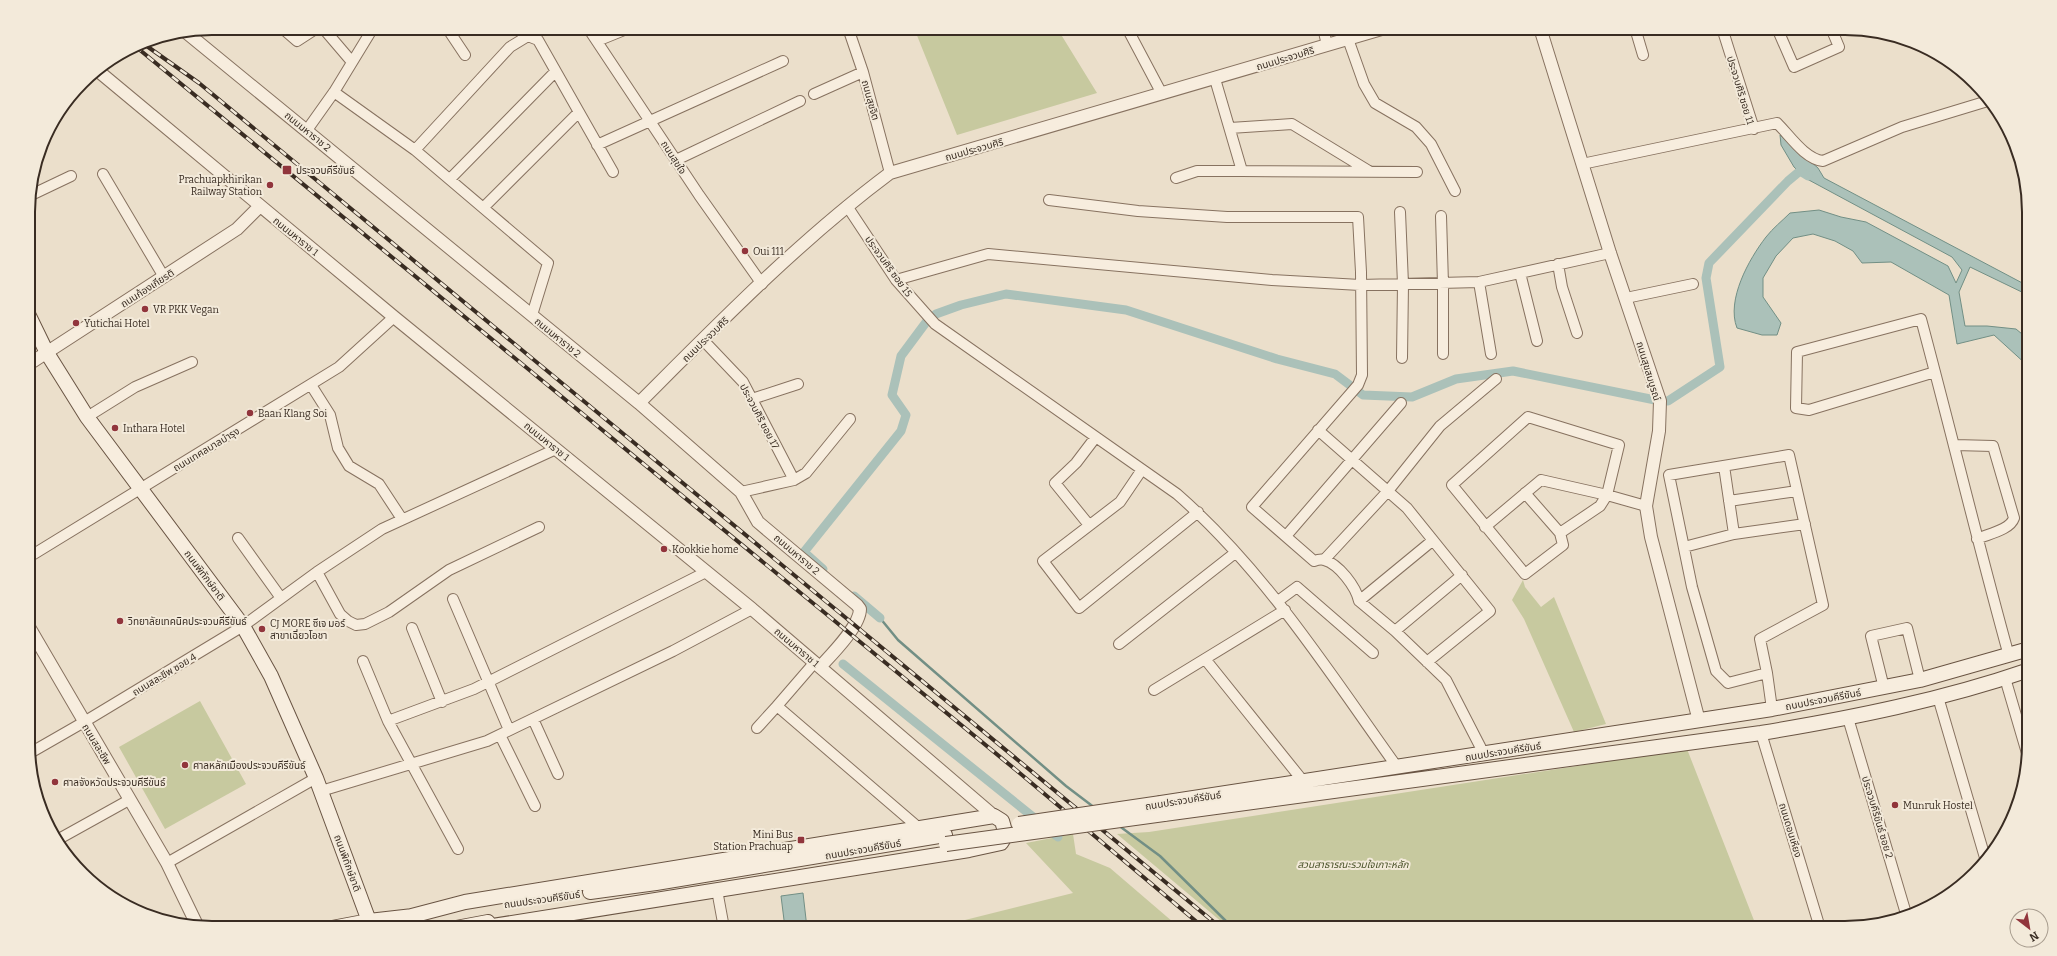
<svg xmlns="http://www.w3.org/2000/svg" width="2057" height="956" viewBox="0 0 2057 956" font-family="Bitter,'Noto Sans Thai',serif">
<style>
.green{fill:#c7c99f}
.water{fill:#abc1b9;stroke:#728f85}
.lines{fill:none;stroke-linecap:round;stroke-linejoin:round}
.stream{stroke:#728f85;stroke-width:2.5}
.canal{stroke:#abc1b9;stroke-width:9}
.minor-casing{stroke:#877260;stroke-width:12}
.tertiary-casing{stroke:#877260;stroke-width:14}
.secondary-casing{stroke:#695443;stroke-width:16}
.minor{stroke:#f7edde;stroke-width:10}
.tertiary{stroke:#f7edde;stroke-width:12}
.secondary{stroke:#f7edde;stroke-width:14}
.rail-casing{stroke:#392c22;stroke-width:4}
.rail{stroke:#f3eada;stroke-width:2.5;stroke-dasharray:8;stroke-linecap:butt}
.secondary-bridge-casing{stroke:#695443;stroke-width:16;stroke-linecap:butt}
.secondary-bridge{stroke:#f7edde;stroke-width:14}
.poi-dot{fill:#91353c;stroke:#f3eada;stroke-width:1.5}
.labels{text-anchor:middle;stroke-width:4;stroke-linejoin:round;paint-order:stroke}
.street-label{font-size:10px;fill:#392c22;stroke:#f3eada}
.poi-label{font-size:10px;fill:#392c22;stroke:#f3eada;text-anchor:start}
.park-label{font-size:10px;font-style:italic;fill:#4c542b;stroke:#f3eada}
.rim{fill:none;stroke:#392c22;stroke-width:2}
</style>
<rect width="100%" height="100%" fill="#ebdfcb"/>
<path class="green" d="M914,28H1057L1097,93L957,135Z
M1523,580L1525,587L1541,607L1554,597L1606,724L1574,732L1524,619L1512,600Z
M200,701L246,784L165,829L119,747Z
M1687,749L1757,928H1229L1117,834L1149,832Z
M1073,834L1076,854L1110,868L1180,928H950L949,924L1073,893L1026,843Z"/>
<path class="water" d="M1780,135L1818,168L1824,178L2028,286V295L1970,267L1959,292L1965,326H1987L2016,329L2028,339V366L1994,335L1957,344L1949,295L1891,262L1862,263L1853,251L1835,241L1813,234L1793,238L1776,256L1763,278V297L1781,323L1777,335H1762L1737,328C1726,300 1749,259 1766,237C1773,228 1782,221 1790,213L1819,210L1841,217L1866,222L1948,266L1956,283L1962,270L1952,257L1807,179L1794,167L1781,145Z
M803,893L807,928H785L781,896Z"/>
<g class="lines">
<path class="stream" d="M880,618L898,640L1066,786L1095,808
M1118,825L1160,856L1233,928"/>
<path class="canal" d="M823,569L804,552L901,431L906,415L892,395L901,356L927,321L936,314L961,305L1006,294L1126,310L1277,359L1335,374L1363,395L1412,397L1456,379L1513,371L1660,401H1668L1720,367L1706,278L1709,263L1788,181L1800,171L1808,176
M854,596L880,618
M843,664L1058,837"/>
<defs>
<path id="minor" d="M282,28L297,41L317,28
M323,28L352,62
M447,28L465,55
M588,28L699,195L762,284
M848,28L863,72L890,173
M1127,28L1162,94
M1323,28L1327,45
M1635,28L1643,55
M1722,28L1754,129
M1777,28L1794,67L1839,47L1831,28
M1348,39L1364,84L1375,103L1416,127L1431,144L1455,191
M597,41L629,28
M1215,79L1242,171L1417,172
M334,92L415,150L548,263L532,315
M814,94L863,72
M1230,128L1292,124L1369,171
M307,130L334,92L373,28
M597,145L783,61
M415,150L510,47L528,36L538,40L613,172
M676,160L800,101
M1582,164L1777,123C1790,136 1805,159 1823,161L1902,127L1991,100
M103,174L164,277
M1176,178L1197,171H1242
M450,179L555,72
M29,196L71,176
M1049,200L1138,211L1227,217H1358L1361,272L1362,375L1358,385L1252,507L1314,561C1317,560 1321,559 1324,560C1339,564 1356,587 1359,601
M847,206L896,280L935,324L1177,494C1265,571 1329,672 1397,767
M484,207L578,113
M1400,212L1403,284L1402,358
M1441,216L1443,284V354
M1558,264L1562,287L1577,333
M1520,273L1537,341
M896,280L988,254L1272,280L1360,285L1479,282L1610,253
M1479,282L1491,354
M1626,298L1693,284
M703,340L743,382L794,480
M1935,372L1809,410L1796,408L1797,352L1921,319C1951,431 1978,544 2009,656
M311,385L330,415L338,448L349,466L379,484L402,519
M752,399L798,384
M87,417L135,387L192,362
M1528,417L1619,445L1607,495L1600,506L1560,533L1563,545L1525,574L1452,485Z
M1318,430L1407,508L1490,611L1427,662
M1955,445L1993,446L2014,518C2010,530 1988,534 1977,539
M1724,466L1734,534
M1141,471L1120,502L1043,561L1079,608L1198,512
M741,492L794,480L806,473L850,419
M1525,493L1560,533
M1729,501L1797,491
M1089,525L1055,483L1076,463L1095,438
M1485,527L1541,480L1607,495L1646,506
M1286,536L1401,403
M238,538L281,598
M1432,541L1359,601L1395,631L1446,680L1484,754
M1684,547L1734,534L1805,524
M29,557L339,367L394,317
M1324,560L1388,491L1440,426L1496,379
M317,572L340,614L348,621L356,625L365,624L389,612L449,570L539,527
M453,599L509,730
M1278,601L1297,587L1373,653
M412,628L442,702
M1395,631L1462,575
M1119,644L1235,553
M1205,659L1303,781
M363,661L388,721L458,849
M815,662L777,706L919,828
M1767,673L1728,683L1716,671L1692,587L1669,475L1789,455L1823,605L1760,639L1767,673L1772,709
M2005,678L2027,753
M1884,688L1871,636L1907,628L1920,680
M1154,690L1285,610
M1938,697L1986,861
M1848,718L1907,917
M533,719L558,774
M388,721L474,689L706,572
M757,728L777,706
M1761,733L1820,928
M500,735L535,806
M30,753L84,722L243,626L317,572L382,529L556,449
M321,791L487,741L673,651L752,609
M57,840L129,800
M167,863L316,778
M717,890L724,928"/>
<path id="tertiary" d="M1540,28L1610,253L1660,401L1659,431L1646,506L1651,537L1699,721
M187,33L639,403L741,492L758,522L857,605L860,609C860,626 832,654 820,667
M97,70L394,317L752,609L994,816
M29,364L237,229L260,206
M639,403C719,323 799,241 890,173L1385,28
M29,627L167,863L197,925"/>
<path id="secondary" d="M29,316L47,353L87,417L243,626L271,676L316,778L369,921
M1161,803L1772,709L1920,680L2029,649
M1164,814L1761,733C1852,718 1942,700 2029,670
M590,892L656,883L945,835
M404,918L465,902L994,816L1002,821L1006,835L1001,843L969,850L480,928
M332,928L369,921L413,916
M456,928L488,922"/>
</defs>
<use href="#minor" class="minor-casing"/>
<use href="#tertiary" class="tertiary-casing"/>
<use href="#secondary" class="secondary-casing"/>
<use href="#minor" class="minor"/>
<use href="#tertiary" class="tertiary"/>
<use href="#secondary" class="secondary"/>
<defs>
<path id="rail" d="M141,42L199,83L1221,928
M135,46L1016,770L1204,928"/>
</defs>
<use href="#rail" class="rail-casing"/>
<use href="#rail" class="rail"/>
<defs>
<path id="secondary-bridge" d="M1019,824L1161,803
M946,844L1164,814"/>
</defs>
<use href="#secondary-bridge" class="secondary-bridge-casing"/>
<use href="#secondary-bridge" class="secondary-bridge"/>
</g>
<g class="poi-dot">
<rect x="282" y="165" width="10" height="10" rx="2"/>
<circle cx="270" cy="185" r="4"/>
<circle cx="745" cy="251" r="4"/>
<circle cx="145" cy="309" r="4"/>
<circle cx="76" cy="323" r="4"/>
<circle cx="250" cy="413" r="4"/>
<circle cx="115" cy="428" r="4"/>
<circle cx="664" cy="549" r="4"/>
<circle cx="120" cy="621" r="4"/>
<circle cx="262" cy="629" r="4"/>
<circle cx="185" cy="765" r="4"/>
<circle cx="55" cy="782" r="4"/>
<circle cx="1895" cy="805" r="4"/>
<rect x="797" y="836" width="8" height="8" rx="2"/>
</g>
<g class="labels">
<g class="street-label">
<text transform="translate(1285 58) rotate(-17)" y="4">ถนนประจวบศิริ</text>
<text transform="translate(1741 90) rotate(73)" y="4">ประจวบศิริ ซอย 11</text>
<text transform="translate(871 100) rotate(74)" y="4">ถนนสุขจิต</text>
<text transform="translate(308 131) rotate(39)" y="4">ถนนมหาราช 2</text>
<text transform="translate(974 149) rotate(-16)" y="4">ถนนประจวบศิริ</text>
<text transform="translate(674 157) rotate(57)" y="4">ถนนสุขใจ</text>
<text transform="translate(296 236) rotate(39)" y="4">ถนนมหาราช 1</text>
<text transform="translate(889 266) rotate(54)" y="4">ประจวบศิริ ซอย 15</text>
<text transform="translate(147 288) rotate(-33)" y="4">ถนนก้องเกียรติ</text>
<text transform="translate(558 337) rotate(39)" y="4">ถนนมหาราช 2</text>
<text transform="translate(705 339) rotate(-44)" y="4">ถนนประจวบศิริ</text>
<text transform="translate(1649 371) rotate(73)" y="4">ถนนสุขสมบูรณ์</text>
<text transform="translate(760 416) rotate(62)" y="4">ประจวบศิริ ซอย 17</text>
<text transform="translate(547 441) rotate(39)" y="4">ถนนมหาราช 1</text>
<text transform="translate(206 449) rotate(-31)" y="4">ถนนเทศลบาลบำรุง</text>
<text transform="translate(797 554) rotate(40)" y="4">ถนนมหาราช 2</text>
<text transform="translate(205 575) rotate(53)" y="4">ถนนพิทักษ์ชาติ</text>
<text transform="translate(797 647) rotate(40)" y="4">ถนนมหาราช 1</text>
<text transform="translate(164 674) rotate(-31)" y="4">ถนนสละชีพ ซอย 4</text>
<text transform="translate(1823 699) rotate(-11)" y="4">ถนนประจวบคีรีขันธ์</text>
<text transform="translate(97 744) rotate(59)" y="4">ถนนสละชีพ</text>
<text transform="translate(1503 751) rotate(-9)" y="4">ถนนประจวบคีรีขันธ์</text>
<text transform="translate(1183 800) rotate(-9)" y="4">ถนนประจวบคีรีขันธ์</text>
<text transform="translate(1878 817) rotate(73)" y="4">ประจวบคีรีขันธ์ ซอย 2</text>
<text transform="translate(1791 830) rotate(73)" y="4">ถนนดอนเหียง</text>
<text transform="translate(863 849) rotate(-10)" y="4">ถนนประจวบคีรีขันธ์</text>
<text transform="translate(348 863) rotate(70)" y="4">ถนนพิทักษ์ชาติ</text>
<text transform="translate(542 899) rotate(-8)" y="4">ถนนประจวบคีรีขันธ์</text>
</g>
<g class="poi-label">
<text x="296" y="174">ประจวบคีรีขันธ์</text>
<text x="262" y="183" text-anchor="end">Prachuapkhirikan<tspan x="262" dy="12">Railway Station</tspan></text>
<text x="753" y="255">Oui 111</text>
<text x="153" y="313">VR PKK Vegan</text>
<text x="84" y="327">Yutichai Hotel</text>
<text x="258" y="417">Baan Klang Soi</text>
<text x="123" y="432">Inthara Hotel</text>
<text x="672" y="553">Kookkie home</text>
<text x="128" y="625">วิทยาลัยเทคนิคประจวบคีรีขันธ์</text>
<text x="270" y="627">CJ MORE ซีเจ มอร์<tspan x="270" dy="12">สาขาเฉี่ยวโอชา</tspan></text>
<text x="193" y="769">ศาลหลักเมืองประจวบคีรีขันธ์</text>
<text x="63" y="786">ศาลจังหวัดประจวบคีรีขันธ์</text>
<text x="1903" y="809">Munruk Hostel</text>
<text x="793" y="838" text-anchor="end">Mini Bus<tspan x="793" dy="12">Station Prachuap</tspan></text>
</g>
<g class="park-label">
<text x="1353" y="868">สวนสาธารณะรวมใจเกาะหลัก</text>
</g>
</g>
<path d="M0 0H2057V956H0ZM212 35H1845A177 177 0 0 1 2022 212V744A177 177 0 0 1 1845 921H212A177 177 0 0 1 35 744V212A177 177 0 0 1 212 35Z" fill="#f3eada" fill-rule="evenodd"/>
<path class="rim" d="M212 35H1845A177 177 0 0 1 2022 212V744A177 177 0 0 1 1845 921H212A177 177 0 0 1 35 744V212A177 177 0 0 1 212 35Z"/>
<g transform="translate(2029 928) rotate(149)"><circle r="19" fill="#f3eada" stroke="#a99e90"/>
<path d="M0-3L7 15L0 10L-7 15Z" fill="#91353c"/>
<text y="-6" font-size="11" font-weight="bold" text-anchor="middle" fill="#392c22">N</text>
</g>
</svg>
